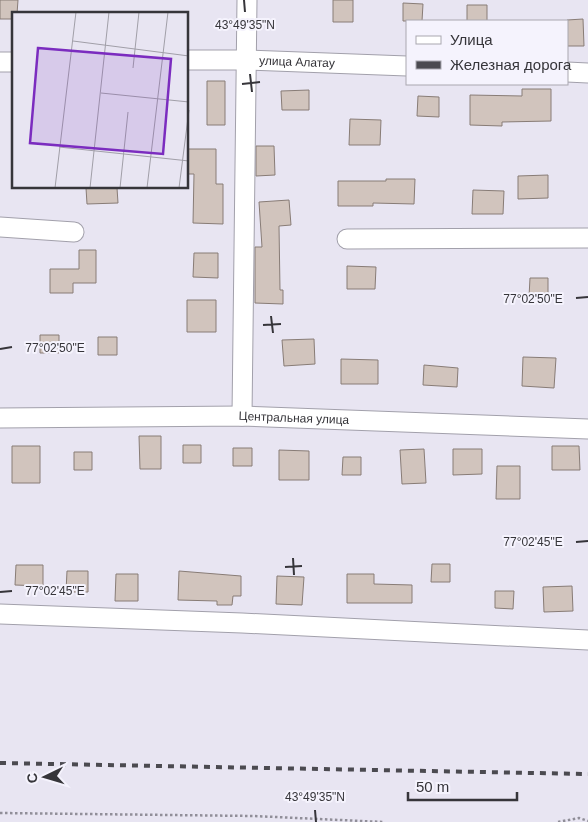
<svg xmlns="http://www.w3.org/2000/svg" width="588" height="822" viewBox="0 0 588 822" font-family="Arial,sans-serif">
<style>
.building{fill:#d1c4bd;stroke:#887c76}
.lines{fill:none;stroke-linecap:round;stroke-linejoin:round}
.minor-casing{stroke:#a2a0ab;stroke-width:21}
.path{stroke:#908e98;stroke-width:2.5;stroke-dasharray:2.5 2.5;stroke-linecap:butt}
.minor{stroke:#fff;stroke-width:19}
.rail{stroke:#4b4a50;stroke-width:4;stroke-dasharray:6 6;stroke-linecap:butt}
.ticks{fill:none;stroke:#36353a;stroke-width:2}
.labels{text-anchor:middle;stroke-width:4;stroke-linejoin:round;paint-order:stroke}
.street-label{font-size:12px;fill:#36353a;stroke:#f5f3fd}
.inset-road{fill:none;stroke:#a19fa8;stroke-width:1}
.view{fill:#7b2cbf;fill-opacity:0.15;stroke:#7b2cbf;stroke-width:2.5}
.inset-edge{fill:none;stroke:#36353a;stroke-width:2.5}
.ticks-label{font-size:12px;text-anchor:middle;fill:#36353a;stroke:#f5f3fd;stroke-width:4;stroke-linejoin:round;paint-order:stroke}
</style>
<rect width="100%" height="100%" fill="#e8e5f2"/>
<path class="building" d="M0,0H18L17,14H14V19H0Z
M333,0H353V22H333Z
M403,3L423,4L422,21H403Z
M467,5H487V21H467Z
M583,19L584,46H567V20Z
M207,81H225V125H207Z
M522,89H551V121L502,122V126L470,125V95L522,96Z
M309,90V110H282L281,91Z
M418,96L439,97V117L417,116Z
M350,119L381,120L380,145H349Z
M256,146H274L275,175L256,176Z
M188,149H216V184H223V224L193,223L194,174H188Z
M548,175V198L518,199V176Z
M386,179H415L414,204L373,203V206H338V181H386Z
M86,188H117L118,203L87,204Z
M473,190L504,191L503,214H472Z
M289,200L291,225L279,226L280,290H283V304L255,303V247H262L259,202Z
M79,250H96V283H73V293H50V269H79Z
M194,253H218V278L193,277Z
M347,266L376,267L375,289H347Z
M530,278H548V297H529Z
M187,300H216V332H187Z
M40,335H59V353H40Z
M98,337H117V355H98Z
M314,339L315,364L284,366L282,340Z
M523,357L556,358L554,388L522,386Z
M341,359L378,360V384H341Z
M424,365L458,368L457,387L423,385Z
M139,436H161V469H140Z
M183,445H201V463H183Z
M12,446H40V483H12Z
M552,446H579L580,470H552Z
M233,448H252V466H233Z
M424,449L426,483L402,484L400,450Z
M453,449H482V474L453,475Z
M279,450L309,451V480H279Z
M74,452H92V470H74Z
M343,457H361V475H342Z
M497,466H520V499H496Z
M432,564H450V582H431Z
M16,565H43V586L15,585Z
M67,571H88V592H66Z
M179,571L241,576V596H233L232,605H217V601L178,600Z
M116,574H138V601H115Z
M347,574H374V584L412,585V603H347Z
M277,576L304,577L302,605L276,604Z
M572,586L573,611L544,612L543,587Z
M495,591H514L513,609L495,608Z"/>
<g class="lines">
<defs>
<g id="minor">
<path id="s1" d="M188,60H246L407,66"/>
<path d="M0,62H14"/>
<path d="M567,72L588,73"/>
<path d="M0,227L74,232"/>
<path d="M347,239L588,238"/>
<path d="M242,416L247,0"/>
<path id="s2" d="M0,418L242,416L588,429"/>
<path d="M0,614L242,623L588,640"/>
</g>
</defs>
<use href="#minor" class="minor-casing"/>
<path class="path" d="M0,813L254,816L383,822
M558,822L579,818L588,821"/>
<use href="#minor" class="minor"/>
<path class="rail" d="M0,763L588,774"/>
</g>
<path class="ticks" d="M244,0L245,12M250,74L252,92M242,84L260,82M576,298L588,297M271,316L273,333M263,325L281,324M0,349L12,347M576,542L588,541M293,558L294,575M285,567L302,566M0,592L12,591M315,810L316,822"/>
<g class="labels">
<g class="street-label">
<text dy="4" stroke="none"><textPath href="#s1" startOffset="109">улица Алатау</textPath></text>
<text dy="4" stroke="none"><textPath href="#s2" startOffset="294">Центральная улица</textPath></text>
</g>
</g>
<g transform="translate(12 12)">
<rect width="176" height="176" fill="#e8e5f2"/>
<path class="inset-road" d="M61,29L177,44M121,56L127,0M89,81L177,90M47,135L177,149M43,176L64,0M78,176L97,0M108,176L116,100M135,176L156,0M167,176L177,98"/>
<path class="view" d="M26,36L159,47L151,142L18,131Z"/>
<rect width="176" height="176" class="inset-edge"/>
</g>
<g class="ticks-label">
<text x="245" y="29">43°49'35"N</text>
<text x="533" y="303">77°02'50"E</text>
<text x="55" y="352">77°02'50"E</text>
<text x="533" y="546">77°02'45"E</text>
<text x="55" y="595">77°02'45"E</text>
<text x="315" y="801">43°49'35"N</text>
</g>
<rect x="406" y="20" width="162" height="65" fill="#f5f3fd" stroke="#a9a7af"/>
<rect x="416" y="36" width="25" height="8" fill="#ffffff" stroke="#a9a7af"/>
<text x="450" y="45" font-size="15" fill="#36353a">Улица</text>
<rect x="416" y="61" width="25" height="8" fill="#4b4a50" stroke="#a9a7af"/>
<text x="450" y="70" font-size="15" fill="#36353a">Железная дорога</text>
<g transform="translate(45 777) rotate(265)" stroke="#f5f3fd" stroke-width="4" paint-order="stroke">
<path d="M0-4L9 19L0 12L-9 19Z" fill="#36353a"/>
<text y="-8" font-size="14" font-weight="bold" text-anchor="middle" fill="#36353a">С</text>
</g>
<path d="M408 792v8h109v-8" fill="none" stroke="#36353a" stroke-width="2.5"/>
<text x="416" y="792" font-size="15" fill="#36353a" stroke="#f5f3fd" stroke-width="4" paint-order="stroke">50 m</text>
</svg>
